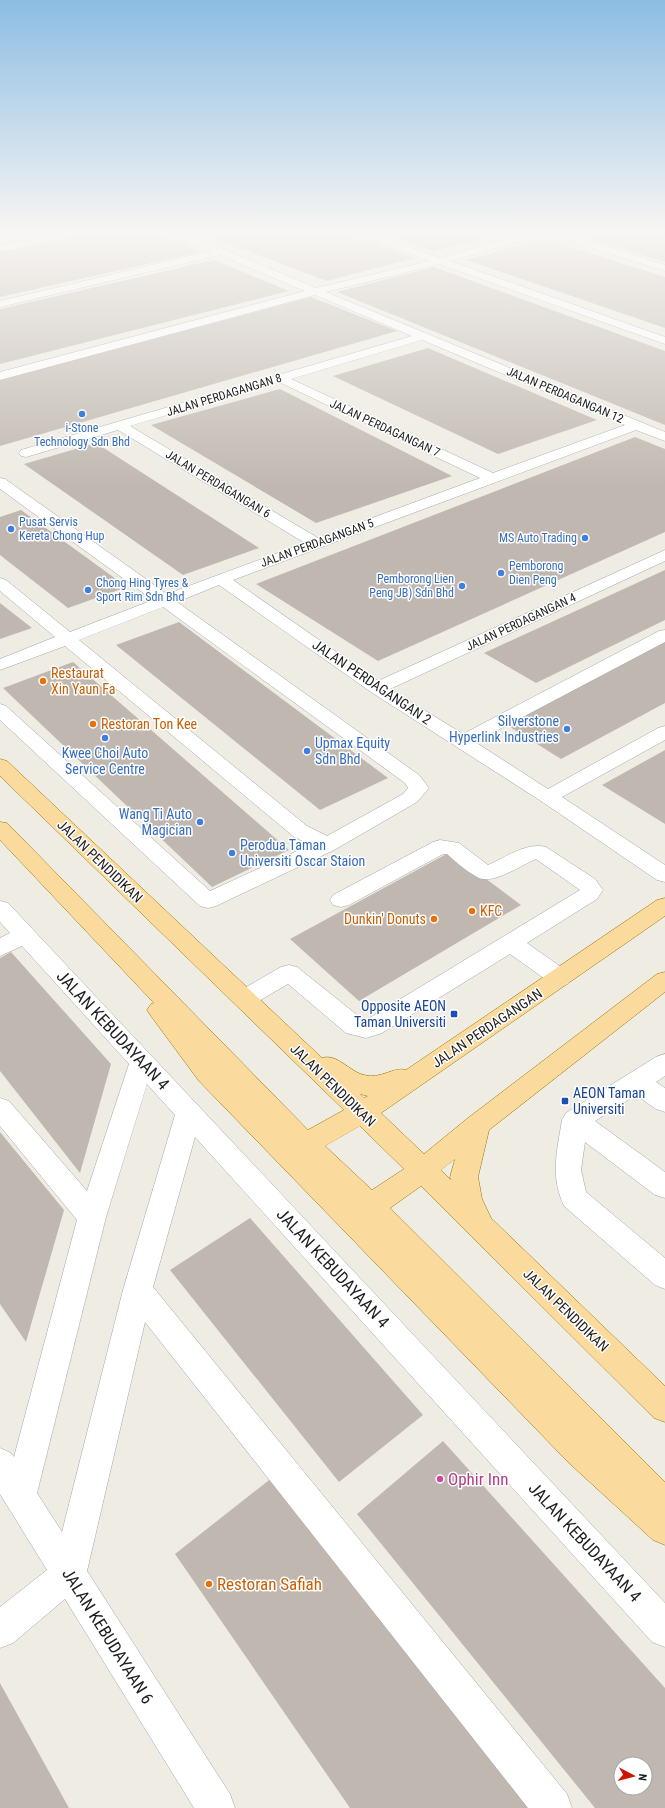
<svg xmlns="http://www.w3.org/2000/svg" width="665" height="1808" viewBox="0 0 665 1808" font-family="'Roboto Condensed',sans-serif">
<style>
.building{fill:#c0b8b0;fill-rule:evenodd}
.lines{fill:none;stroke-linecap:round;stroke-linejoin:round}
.minor-casing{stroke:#a5a5a5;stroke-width:1}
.major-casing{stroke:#977301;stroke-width:1}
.minor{fill:#fff;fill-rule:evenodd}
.major{fill:#fbdb9d;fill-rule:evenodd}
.shop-dot{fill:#3f7fe0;stroke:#fff;stroke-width:1.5}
.food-dot{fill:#e8710a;stroke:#fff;stroke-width:1.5}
.transit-dot{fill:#1a4fb4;stroke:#fff;stroke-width:1.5}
.hotel-dot{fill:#d1479c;stroke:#fff;stroke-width:1.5}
.labels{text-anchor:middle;stroke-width:3;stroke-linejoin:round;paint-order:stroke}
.far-street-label{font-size:12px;fill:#1e1e1e;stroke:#fff}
.far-shop-label{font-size:12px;fill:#366cbe;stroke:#fff;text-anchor:start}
.food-label{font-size:14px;fill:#c56008;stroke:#fff;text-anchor:start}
.street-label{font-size:14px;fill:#1e1e1e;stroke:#fff}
.shop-label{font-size:14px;fill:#366cbe;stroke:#fff;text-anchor:end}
.transit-label{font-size:14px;fill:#164399;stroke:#fff;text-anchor:end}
.near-street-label{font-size:17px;fill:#1e1e1e;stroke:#fff}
.near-hotel-label{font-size:17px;fill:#b23c85;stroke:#fff;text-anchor:start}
.near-food-label{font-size:17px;fill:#c56008;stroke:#fff;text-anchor:start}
</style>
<rect width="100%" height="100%" fill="#efece4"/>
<path class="building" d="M93,233H154L200,252L0,297V252Z
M200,233H341L414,258L327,281Z
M384,233H502V234L433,251Z
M651,233L665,238V262L576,234Z
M545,239L665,277V328L466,260Z
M214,260L289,291L0,364V309Z
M434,267L665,351V425L337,292Z
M311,297L397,331L0,446V380Z
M428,348L597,420L498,454L333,376Z
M280,389L452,476L316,523L151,425Z
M635,437L665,449V532L378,661L256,584Z
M96,443L259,548L183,575L24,464Z
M21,510L127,587L68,608L0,555V517Z
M665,570V620L536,683L484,653Z
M0,603L32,628L0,639Z
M179,622L388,778L320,810L116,645Z
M665,640V703L561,759L502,722Z
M73,662L289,850L212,887L3,688Z
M665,750V824L602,785Z
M450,852L521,905L359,1001L290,939Z
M11,952L111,1064L80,1173L0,1071V958Z
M0,1132L64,1210L26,1342L0,1304Z
M250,1218L423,1415L339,1482L170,1270Z
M443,1441L665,1688V1808H595L357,1514ZM621,1764H645V1788H621Z
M273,1477L529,1808H350L175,1554Z
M0,1683L69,1808H0Z"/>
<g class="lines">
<defs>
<path id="minor" d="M61,233H80L75,236L0,252V246Z
M171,233H185L316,288L429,261L356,233H371L440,258L529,233H545L543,235L450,261L665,337V344L439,264L326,292L665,432V441L636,430L233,580L378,681L665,550V561L390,689L463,734L659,631L665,630V642L475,742L548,789L658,728L665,726V740L562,797L665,865V882L657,880L541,801L371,692L219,585L177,602L419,775L429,788L417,802L334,850L216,906L208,908L200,906L0,720V704L6,706L210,891L310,845L293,836L65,646L0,670V659L55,637L0,591V578L6,580L70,632L153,600L0,489V478L5,479L167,594L305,543L118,430L26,457L21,456L19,453L21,450L412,336L315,295L0,380V372L305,291L220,255L0,307V301L211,251ZM422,340L625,425L493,473L291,379ZM279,382L480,478L318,538L130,426ZM163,607L405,783L408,788L403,794L327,836L307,826L79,640Z
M550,233H565L665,265V271L552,235Z
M440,840L459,843L488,865C506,857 527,842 546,847L595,879L603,890L597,899L527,943L568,972L572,978L568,984L560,986L552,984L510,954L382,1033L366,1038L346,1033L288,984L252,1005L244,1008L236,1005L232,999L236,993L281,967L289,965L297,967L362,1019L366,1020L580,890L536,859C521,865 492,886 477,877C466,871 456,862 447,854H443L349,905L341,907L333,905L330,900L333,895L433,842Z
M0,901L8,903L665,1603V1647L652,1642L195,1137L153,1287L567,1794L572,1808H528L145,1322L87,1571L230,1794L235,1808H194L65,1599L13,1643L0,1648V1607L47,1570L0,1494V1448L11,1453L14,1457L77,1220L0,1126V1098L9,1101L87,1191L129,1064L22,946L0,956V938L10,933L0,922ZM147,1084L175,1115L123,1290L62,1532L37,1493L106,1217Z
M665,1054V1076L656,1082L665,1088V1112L656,1109L636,1095L595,1121L665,1172V1198L655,1195L585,1142L581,1170L586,1192L665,1258V1289L655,1285L564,1206C550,1176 557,1151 562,1120L566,1113L656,1057Z"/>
<path id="major" d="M0,759L7,761L322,1058C337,1053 350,1072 364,1075C380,1080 394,1066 406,1070L657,900L665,898V916L381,1113L424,1154L468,1118L657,974L665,972V992L489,1130L478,1177L482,1199L491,1218L665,1386V1422L654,1418L421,1186L390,1208L665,1482V1545L653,1540L569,1463L199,1081L151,1016L147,1010L151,1004L154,1003L0,840V822L7,823L308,1130L344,1110L0,776ZM360,1094L368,1096L364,1098ZM360,1126L404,1169L372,1190L325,1146ZM455,1159L450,1177L451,1180L441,1170Z"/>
</defs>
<use href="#minor" class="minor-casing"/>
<use href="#major" class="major-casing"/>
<use href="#minor" class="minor"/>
<use href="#major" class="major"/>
</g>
<linearGradient id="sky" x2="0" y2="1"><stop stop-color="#8dbde3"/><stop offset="0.48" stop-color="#f8f6f3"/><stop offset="1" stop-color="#f8f6f3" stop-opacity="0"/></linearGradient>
<rect width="665" height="486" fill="url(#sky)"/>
<g class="shop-dot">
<circle cx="82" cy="414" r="4"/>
<circle cx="11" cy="529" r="4"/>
<circle cx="585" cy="538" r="4"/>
<circle cx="501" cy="573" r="4"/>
<circle cx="462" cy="586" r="4"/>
<circle cx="88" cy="590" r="4"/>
<circle cx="567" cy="729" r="4"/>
<circle cx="105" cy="738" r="4"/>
<circle cx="307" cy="751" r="4"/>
<circle cx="200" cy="822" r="4"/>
<circle cx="232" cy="853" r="4"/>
</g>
<g class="food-dot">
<circle cx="43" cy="681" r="4"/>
<circle cx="93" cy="724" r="4"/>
<circle cx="472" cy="911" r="4"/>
<circle cx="434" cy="919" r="4"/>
<circle cx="209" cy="1584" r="4"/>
</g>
<g class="transit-dot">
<rect x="450" y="1010" width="8" height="8" rx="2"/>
<rect x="561" y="1097" width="8" height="8" rx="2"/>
</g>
<circle class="hotel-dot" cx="440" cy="1479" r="4"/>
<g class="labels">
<g class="far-street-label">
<text transform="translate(224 395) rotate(-17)" y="4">JALAN PERDAGANGAN 8</text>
<text transform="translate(565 395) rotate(23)" y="4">JALAN PERDAGANGAN 12</text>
<text transform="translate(385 428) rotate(25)" y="4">JALAN PERDAGANGAN 7</text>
<text transform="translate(218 484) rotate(31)" y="4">JALAN PERDAGANGAN 6</text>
<text transform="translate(317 543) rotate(-20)" y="4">JALAN PERDAGANGAN 5</text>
<text transform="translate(521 622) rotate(-25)" y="4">JALAN PERDAGANGAN 4</text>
</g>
<g class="far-shop-label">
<text x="82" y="432" text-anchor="middle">i-Stone<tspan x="82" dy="14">Technology Sdn Bhd</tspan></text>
<text x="19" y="526">Pusat Servis<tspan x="19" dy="14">Kereta Chong Hup</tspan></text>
<text x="577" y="542" text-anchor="end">MS Auto Trading</text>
<text x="509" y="570">Pemborong<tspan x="509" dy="14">Dien Peng</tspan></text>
<text x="454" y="583" text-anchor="end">Pemborong Lien<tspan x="454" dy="14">Peng JB) Sdn Bhd</tspan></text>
<text x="96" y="587">Chong Hing Tyres &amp;<tspan x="96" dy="14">Sport Rim Sdn Bhd</tspan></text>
</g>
<g class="food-label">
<text x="51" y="678">Restaurat<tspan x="51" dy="16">Xin Yaun Fa</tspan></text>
<text x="101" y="729">Restoran Ton Kee</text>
<text x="480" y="916">KFC</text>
<text x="426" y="924" text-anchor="end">Dunkin' Donuts</text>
</g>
<g class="street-label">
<text transform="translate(372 682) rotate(34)" y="5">JALAN PERDAGANGAN 2</text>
<text transform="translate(100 861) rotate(44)" y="5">JALAN PENDIDIKAN</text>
<text transform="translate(487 1028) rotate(-34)" y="5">JALAN PERDAGANGAN</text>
<text transform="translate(333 1085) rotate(44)" y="5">JALAN PENDIDIKAN</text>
<text transform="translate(566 1310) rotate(44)" y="5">JALAN PENDIDIKAN</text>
</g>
<g class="shop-label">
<text x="559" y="726">Silverstone<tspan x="559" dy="16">Hyperlink Industries</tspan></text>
<text x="315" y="748" text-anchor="start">Upmax Equity<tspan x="315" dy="16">Sdn Bhd</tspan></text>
<text x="105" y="758" text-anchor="middle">Kwee Choi Auto<tspan x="105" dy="16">Service Centre</tspan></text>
<text x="192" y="819">Wang Ti Auto<tspan x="192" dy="16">Magician</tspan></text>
<text x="240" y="850" text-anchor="start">Perodua Taman<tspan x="240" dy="16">Universiti Oscar Staion</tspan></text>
</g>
<g class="transit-label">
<text x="446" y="1011">Opposite AEON<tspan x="446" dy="16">Taman Universiti</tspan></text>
<text x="573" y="1098" text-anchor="start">AEON Taman<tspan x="573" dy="16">Universiti</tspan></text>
</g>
<g class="near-street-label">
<text transform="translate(113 1030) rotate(47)" y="6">JALAN KEBUDAYAAN 4</text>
<text transform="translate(333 1268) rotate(47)" y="6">JALAN KEBUDAYAAN 4</text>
<text transform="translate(585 1542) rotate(47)" y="6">JALAN KEBUDAYAAN 4</text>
<text transform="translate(108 1636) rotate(58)" y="6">JALAN KEBUDAYAAN 6</text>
</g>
<g class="near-hotel-label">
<text x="448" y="1485">Ophir Inn</text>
</g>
<g class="near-food-label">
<text x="217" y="1590">Restoran Safiah</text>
</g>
</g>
<g transform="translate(633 1776) rotate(97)"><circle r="19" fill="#ffffff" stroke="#a5a5a5"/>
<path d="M0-3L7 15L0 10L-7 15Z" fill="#cb1401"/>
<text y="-6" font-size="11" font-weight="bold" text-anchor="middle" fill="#1e1e1e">N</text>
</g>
</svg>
